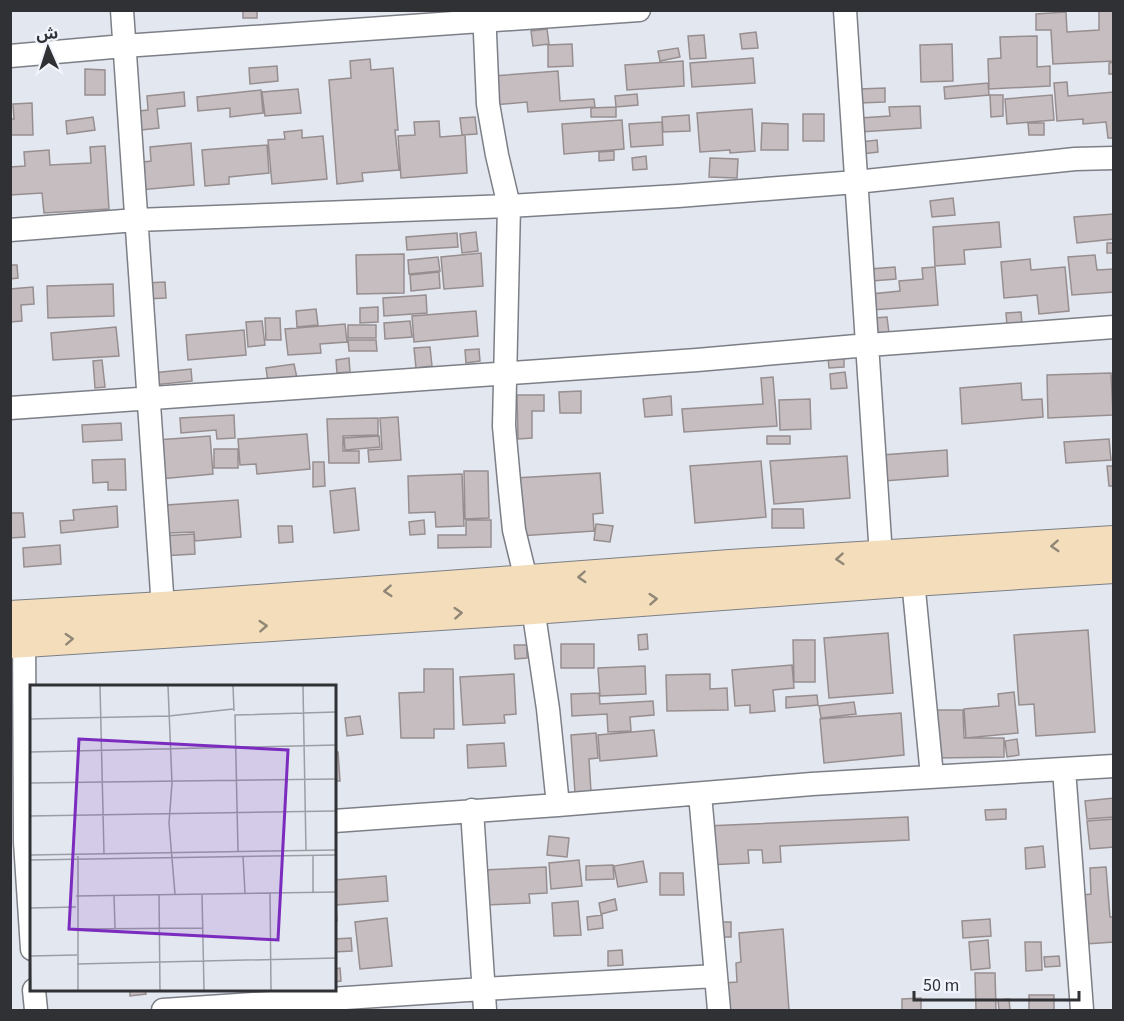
<svg xmlns="http://www.w3.org/2000/svg" width="1124" height="1021" viewBox="0 0 1124 1021" font-family="'Source Sans 3','Noto Sans Arabic',sans-serif">
<style>
.building{fill:#c6bdc0;stroke:#978e90;stroke-width:1.5}
.lines{fill:none;stroke-linecap:round;stroke-linejoin:round}
.street-casing{stroke:#7c7f86;stroke-width:25}
.secondary-casing{stroke:#7c7f86;stroke-width:34}
.street{stroke:#fff;stroke-width:22}
.secondary{stroke:#f3ddba;stroke-width:32}
.oneway{stroke:#918777}
.inset-road{fill:none;stroke:#9b9ea4;stroke-width:1.5}
.view{fill:#7b2cbf;fill-opacity:0.15;stroke:#7b2cbf;stroke-width:3}
.inset-edge{fill:none;stroke:#2f3134;stroke-width:3}
</style>
<rect width="100%" height="100%" fill="#e3e7ef"/>
<path class="building" d="M243,10H257V18H243Z
M1099,10H1113L1114,61L1053,64L1051,30H1036V14L1066,12L1067,32L1099,30Z
M547,29L549,44L533,46L531,31Z
M756,32L758,48L742,49L740,34Z
M704,35L706,58L690,59L688,36Z
M1037,36V67L1050,66V86L989,89L988,59L1001,58L1000,37Z
M572,44L573,66L548,67V45Z
M952,44L953,81L921,82L920,45Z
M678,48L680,57L660,61L658,51Z
M753,58L755,83L692,87L690,63Z
M370,59L371,70L393,68L398,130H395L399,170L362,173L363,181L337,184L329,80L351,78L350,61Z
M683,61L684,86L627,90L625,65Z
M1114,62V74H1109V63Z
M277,66L278,81L250,84L249,68Z
M85,69L105,70V95H85Z
M558,71L560,101L594,99L595,107L528,112L527,102L494,105L493,76Z
M1067,82L1068,96L1114,92V138H1108L1106,122L1083,124V119L1057,121L1054,83Z
M988,83L989,95L945,99L944,87Z
M885,88V102L859,103V89Z
M298,89L301,113L265,116L262,92Z
M261,90L263,113L230,117V108L198,111L197,97Z
M184,92L185,106L157,109L159,128L132,131L130,112L148,110L147,96Z
M637,94L638,105L616,107L615,96Z
M990,95H1003V116L991,117Z
M1052,95L1054,120L1007,124L1005,99Z
M32,103L33,135H10V119H14L13,104Z
M920,106L921,128L860,132V118L890,116L889,107Z
M616,107V117H591V108Z
M752,109L755,151L730,153V150L700,152L697,113Z
M803,114H824V141H803Z
M689,115L690,131L663,132L662,117Z
M93,117L95,130L67,134L66,121Z
M475,117L477,134L462,135L460,118Z
M622,120L624,149L564,154L562,124Z
M439,121L440,137L465,135L467,173L401,178L398,136L415,135L414,122Z
M662,122L663,145L631,147L629,124Z
M762,123L788,124V150H761Z
M1028,123H1044V135H1029Z
M302,130V138L323,136L327,179L272,184L268,140L285,139L284,132Z
M877,140L878,152L862,154L861,142Z
M191,143L194,185L139,190L136,163L151,161L150,147Z
M267,145L269,173L229,177V184L205,186L202,150Z
M105,146L109,209L44,213L42,193L10,195V167L25,166L24,152L49,150L50,165L91,163L90,147Z
M614,151V160L599,161V152Z
M646,156L647,169L633,170L632,158Z
M710,158L738,159L737,178L709,177Z
M953,198L955,215L932,217L930,201Z
M1114,214V239L1077,243L1074,217Z
M999,222L1001,247L964,250L965,264L935,266L933,227Z
M476,232L478,251L462,253L460,234Z
M457,233L458,247L407,250L406,237Z
M1107,243H1114V253H1107Z
M481,253L483,286L444,289L441,257Z
M404,254V293L357,294L356,255Z
M1095,255L1097,270L1114,269V292L1072,295L1068,257Z
M438,257L440,271L409,274L408,260Z
M1030,259L1031,270L1065,267L1069,311L1039,314L1037,295L1004,298L1001,262Z
M10,265H17L18,278L10,279Z
M895,267L896,279L872,281L870,269Z
M935,267L938,305L872,310L871,294L900,291L899,281L923,279L922,268Z
M439,272L440,288L411,291L410,275Z
M165,282L166,298L145,299V283Z
M113,284L114,316L48,318L47,286Z
M33,287L34,304L21,305L22,321L10,322V289Z
M426,295L427,313L384,316L383,298Z
M378,307V322L360,323V308Z
M316,309L318,325L297,327L296,311Z
M476,311L478,336L414,342L412,316Z
M1021,312L1022,325L1007,326L1006,313Z
M887,317L889,333L875,335L874,318Z
M265,318H280L281,340H266Z
M262,321L265,345L248,347L246,322Z
M410,321L412,337L385,339L384,323Z
M345,324L347,342L320,344L321,353L288,355L285,329Z
M348,325H376V338H348Z
M116,327L119,356L53,360L51,333Z
M244,330L246,355L188,360L186,335Z
M348,340H376L377,351H349Z
M430,347L432,366L416,368L414,348Z
M479,349L480,361L466,363L465,350Z
M844,356V367L829,368L828,358Z
M349,358L350,372L337,373L336,360Z
M102,360L105,387L95,388L93,361Z
M294,364L297,378L268,382L266,368Z
M191,369L192,381L153,385L152,373Z
M845,372L847,388L831,389L830,374Z
M1111,373L1113,415L1048,418L1047,375Z
M773,377L777,426L684,432L682,409L763,404L761,378Z
M1021,383L1022,400L1042,399L1043,417L962,424L960,388Z
M581,391V413H560L559,392Z
M517,395H544V411H532V438L518,439Z
M671,396L672,415L645,417L643,399Z
M810,399L811,429L780,430L779,400Z
M234,415L235,438L217,439L216,430L181,433L180,418Z
M398,417L401,460L369,462L368,450L382,449L380,418Z
M378,418V435L343,436V451H359V463H329L327,419Z
M121,423L122,440L83,442L82,425Z
M307,434L310,469L257,474L256,464L240,465L238,439Z
M210,436L213,474L160,479L157,440Z
M379,436L380,447L345,450L344,438Z
M767,436H790V444H767Z
M1109,439L1111,460L1066,463L1064,442Z
M214,449H238V468H214Z
M947,450L948,476L884,481L882,455Z
M847,456L850,498L774,504L770,461Z
M125,459L126,490H108V482L93,483L92,460Z
M761,461L766,517L695,523L690,466Z
M313,462H324L325,486L313,487Z
M1107,466H1114V486H1109Z
M464,471H488L489,518L465,519Z
M600,473L603,513L593,514L594,531L519,536L515,478Z
M462,474L464,526L436,527L435,512L409,513L408,476Z
M355,488L359,530L334,533L330,491Z
M238,500L241,537L195,541L194,532L169,533L167,505Z
M117,506L118,527L61,533L60,521L74,520L73,510Z
M772,509H803L804,528H772Z
M10,513H23L25,537L10,538Z
M424,520L425,534L410,535L409,522Z
M466,520H491V547L438,548V535H466Z
M596,524L613,526L610,542L594,540Z
M278,526H292L293,542L279,543Z
M194,534L195,554L162,556L161,536Z
M60,545L61,564L24,567L23,548Z
M1088,630L1095,732L1036,736L1034,704L1019,705L1014,635Z
M888,633L893,693L829,698L824,638Z
M647,634L648,649L639,650L638,635Z
M793,640H815V682H794Z
M561,644H594V668H561Z
M514,645H527V658L515,659Z
M792,665L794,688L773,690L775,711L750,713V705L735,706L732,670Z
M645,666L646,694L600,696L598,668Z
M424,669H453L454,729H434V738H401L399,693L424,692Z
M514,674L516,714L504,715L505,723L463,725L460,677Z
M710,674V689L727,688L728,710L667,711L666,675Z
M1014,692L1018,733L966,738L964,709L999,706L998,694Z
M599,693L600,704L653,701L654,715L630,717L631,731L608,732L607,714L572,716L571,694Z
M817,695L818,705L786,708V697Z
M854,702L856,714L821,718L819,706Z
M934,710H963L964,738H1004V757L936,758Z
M901,713L904,755L824,763L820,719Z
M360,716L363,734L347,736L345,718Z
M654,730L657,756L600,761L598,735Z
M596,733L598,758L589,759L591,792L575,793L571,735Z
M1017,739L1019,755L1007,757L1005,741Z
M504,743L506,766L468,768L467,745Z
M334,752H338L340,781H334Z
M1114,798V817L1087,819L1085,801Z
M1006,809V819L986,820L985,810Z
M908,817L909,840L780,846L781,862L763,863L762,850H748L749,863L707,865L706,826Z
M1114,819V847L1090,849L1087,821Z
M549,836L569,838L567,857L547,855Z
M1043,846L1045,867L1026,869L1025,848Z
M579,860L582,886L551,889L549,863Z
M643,861L647,882L618,887L614,866Z
M613,865L614,879L586,880V866Z
M546,867L547,893L529,894L530,903L485,905L484,870Z
M1106,867L1110,917H1114V942L1086,944L1083,895L1091,894L1090,868Z
M660,873H683L684,895H660Z
M386,876L388,901L336,905L337,921H334V880Z
M615,899L617,910L601,914L599,903Z
M578,901L581,935L554,936L552,903Z
M602,915L603,928L588,930L587,917Z
M387,918L392,966L360,969L355,922Z
M990,919L991,936L963,938L962,921Z
M711,922H731V937H712Z
M783,929L789,1010H726L724,983L737,982L736,963L741,962L739,933Z
M351,938L352,951L334,952V939Z
M988,940L990,968L971,970L969,942Z
M1025,942H1041L1042,970L1026,971Z
M622,950L623,965L608,966V951Z
M1059,956L1060,966L1045,967L1044,957Z
M340,968L341,981L334,982V969Z
M975,973H995L996,1010H976Z
M130,990H145L146,994L130,996Z
M1029,995H1054V1010H1029Z
M921,998V1010H902V999Z
M1009,999L1010,1010H999L998,1000Z"/>
<g class="lines">
<defs>
<path id="street" d="M122,10L163,608
M484,10L488,104L497,155L509,206L504,426L509,481L514,530L533,608L548,709L558,805
M845,10L881,556
M10,56L124,46L639,10
M10,230L136,220L509,206L678,196L856,182L1075,159L1114,158
M10,408L697,360L868,345L1114,327
M913,580L932,776
M24,627L25,842L32,949
M1064,769L1082,1010
M700,794L719,1010
M472,810L485,1010
M334,821L558,805L812,784L1114,766
M34,990L36,1010
M163,1010L483,989L716,976"/>
<path id="secondary" d="M10,617L163,608L730,566L1114,542
M10,642L533,608L913,580L1114,567"/>
</defs>
<use href="#street" class="street-casing"/>
<use href="#secondary" class="secondary-casing"/>
<use href="#street" class="street"/>
<use href="#secondary" class="secondary"/>
</g>
<defs><path id="oneway-chevron" d="M-2-3.5L2.5 0L-2 3.5" fill="none" stroke-width="1.6" stroke-linecap="round" stroke-linejoin="round" transform="scale(1.5)"/></defs>
<g class="oneway">
<use href="#oneway-chevron" transform="translate(1055 546) rotate(176)"/>
<use href="#oneway-chevron" transform="translate(840 559) rotate(176)"/>
<use href="#oneway-chevron" transform="translate(582 577) rotate(176)"/>
<use href="#oneway-chevron" transform="translate(388 591) rotate(176)"/>
<use href="#oneway-chevron" transform="translate(653 599) rotate(-4)"/>
<use href="#oneway-chevron" transform="translate(458 613) rotate(-4)"/>
<use href="#oneway-chevron" transform="translate(263 626) rotate(-4)"/>
<use href="#oneway-chevron" transform="translate(69 639) rotate(-3)"/>
</g>
<g transform="translate(30 685)">
<rect width="306" height="306" fill="#e3e7ef"/>
<path class="inset-road" d="M70,1L74,169M138,1L142,98L139,138L145,209M203,1L204,26M273,1L276,166M0,34L139,31L203,24M0,67L306,60M0,98L306,94M0,131L306,126M208,166L205,30L306,27M0,170L306,165M283,170V207M213,171L215,208M0,175L306,170M240,208L241,305M172,209L174,305M84,210L85,243M129,210L130,305M46,211L306,207M0,223L46,222M46,244L173,243M0,259L1,305M0,271L47,270M47,279L306,273M48,305V171"/>
<path class="view" d="M49,54L258,65L248,255L39,244Z"/>
<rect width="306" height="306" class="inset-edge"/>
</g>
<rect width="1124" height="1021" fill="none" stroke="#2f3134" stroke-width="24"/>
<g transform="translate(48 48) rotate(357)" stroke="#f1f4fc" stroke-width="4.5" paint-order="stroke">
<path d="M0-4.5L10 22L0 15L-10 22Z" fill="#2f3134"/>
<text y="-9" font-size="16" font-weight="bold" text-anchor="middle" fill="#2f3134">ش</text>
</g>
<path d="M914 991v9h165v-9" fill="none" stroke="#2f3134" stroke-width="3"/>
<text x="923" y="991" font-size="18" fill="#2f3134" stroke="#f1f4fc" stroke-width="4.5" paint-order="stroke">50 m</text>
</svg>
